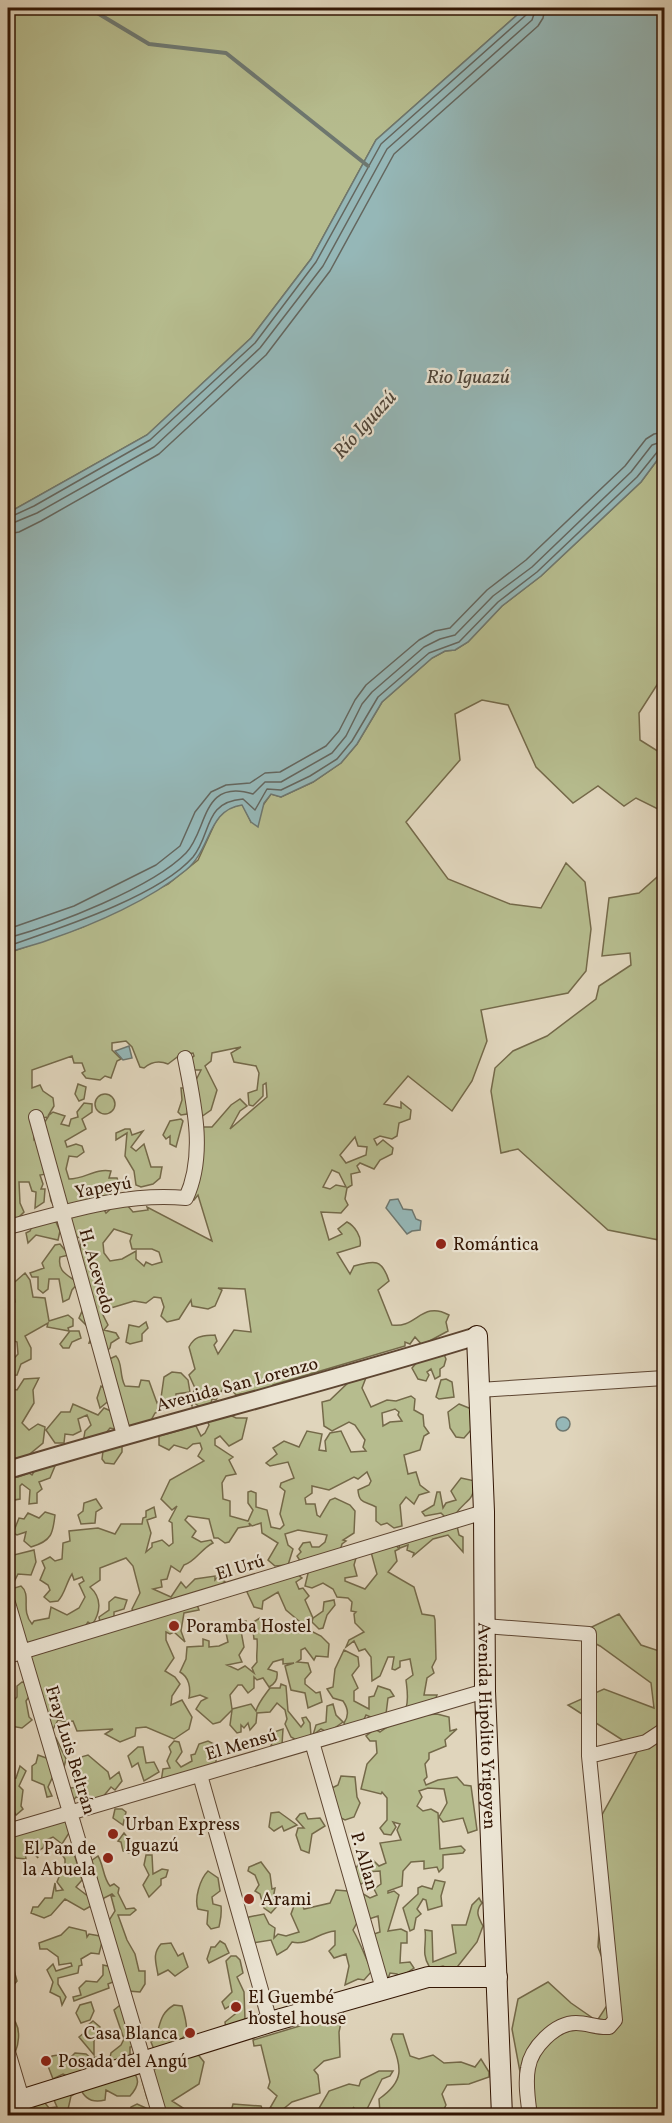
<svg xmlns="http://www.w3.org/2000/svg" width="672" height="2123" viewBox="0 0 672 2123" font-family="Vollkorn,serif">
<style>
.green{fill:#b6bc8e;stroke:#746949;stroke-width:1.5;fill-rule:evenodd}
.water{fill:#95b7b7;stroke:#6e776f;stroke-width:1.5}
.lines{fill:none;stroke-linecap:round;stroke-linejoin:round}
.shore{stroke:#64665e;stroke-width:1.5}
.stream{stroke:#6e776f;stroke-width:4}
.minor-casing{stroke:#5e4632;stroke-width:16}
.tertiary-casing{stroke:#5e4632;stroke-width:20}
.secondary-casing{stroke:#331604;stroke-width:22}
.minor{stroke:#ebe4d3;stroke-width:14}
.tertiary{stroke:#ebe4d3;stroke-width:16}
.secondary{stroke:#ebe4d3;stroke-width:20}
.poi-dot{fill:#8f2418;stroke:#ebe4d3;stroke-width:2}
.labels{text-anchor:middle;stroke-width:4.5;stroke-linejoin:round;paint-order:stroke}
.street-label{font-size:18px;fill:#331604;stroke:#ebe4d3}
.poi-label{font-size:18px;fill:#331604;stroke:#ebe4d3;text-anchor:start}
.water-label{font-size:20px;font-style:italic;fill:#50463a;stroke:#ebe4d3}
</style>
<rect width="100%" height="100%" fill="#e0d5bc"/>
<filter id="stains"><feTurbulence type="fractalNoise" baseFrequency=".00333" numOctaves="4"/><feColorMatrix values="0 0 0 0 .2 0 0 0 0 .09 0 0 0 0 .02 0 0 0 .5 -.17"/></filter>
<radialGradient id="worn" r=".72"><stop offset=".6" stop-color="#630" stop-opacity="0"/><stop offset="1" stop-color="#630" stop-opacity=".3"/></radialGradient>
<path class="green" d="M8,8H525L376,140L311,259L251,338L147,435L8,513Z
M664,451V674L639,713L640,740L664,755V812L636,798L624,806L598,786L573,803L536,767L508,705L482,700L455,714L460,760L406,822L448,879L510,904L541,908L566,863L585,882L591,929L586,971L568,993L481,1010L487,1041L472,1081L452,1111L408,1076L384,1104L401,1108V1102L411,1110L410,1119L399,1123L397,1136L392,1139L380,1136L374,1139L377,1145L383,1140L393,1148L392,1154L380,1160L374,1169L360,1163L357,1166L360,1172L351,1174L352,1185L347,1188L345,1199L348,1205L341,1213L321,1212L329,1240L342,1234L338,1229L347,1222C355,1226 362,1237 360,1246L337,1253L350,1274L354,1266C375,1260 382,1259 389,1281L378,1290L392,1325C416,1329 422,1300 449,1315L446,1322L448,1331L422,1345L415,1337L410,1344L405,1342V1346L273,1385L271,1389L241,1398V1394L236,1395L229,1387L222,1390L216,1400L212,1399L210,1407H200L193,1402L192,1406L190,1401L195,1388L189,1375L195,1369L189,1347C195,1335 203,1336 215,1335L217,1341L214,1345L218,1354L234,1330L251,1332L245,1289L218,1288L222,1290L215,1306L208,1309L192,1306L191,1300L179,1319L167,1322L161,1316L164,1307L161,1298L154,1297L146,1303L134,1301L101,1311L108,1325L104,1330L116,1333L119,1338L111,1343L110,1348L102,1356L96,1342L89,1343L93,1332L79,1318L83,1309L80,1238L72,1235L51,1201L50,1195L54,1192L46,1174L40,1175L43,1184L41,1189H45L44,1202L35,1208L36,1192L32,1191L29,1182H19L20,1203L24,1212L8,1228V953L83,927L168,884L198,860L215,823L224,810L242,804L251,822L271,794L281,797L313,782L341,763L357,744L382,702L432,658L445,651L455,650L468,642L502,606L541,576L641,482ZM126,1041L132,1047L140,1067L144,1068C151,1062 158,1060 168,1064L180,1055L193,1053L194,1056L188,1061L193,1070H201L195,1082L201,1117L211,1110L217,1090L205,1066L211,1061L212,1053L241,1047L231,1053L234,1062L256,1066L259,1073L257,1090L248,1093L249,1105L253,1106L263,1096V1085L266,1083L267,1097L230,1129L240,1111L247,1106L240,1099L231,1105L212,1127H202L190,1200H194L198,1195L212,1241L147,1207L148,1210L133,1212L127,1205L117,1203L106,1213L95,1195L103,1192L100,1198L113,1197L120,1186L117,1178H109L111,1171C95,1168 85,1179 69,1179L66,1169L69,1156L77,1157L84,1152L82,1146L76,1144L67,1147L65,1141L86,1129L82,1119L92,1112V1104L84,1103L77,1112L78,1117L71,1119L69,1126L61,1124L65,1116L53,1112L48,1116L54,1106L53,1098L43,1091L40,1085L32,1088V1070L72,1056L74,1063H82L85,1071L82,1073L86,1078L100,1080L105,1076L111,1078L117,1061L121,1059L112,1050V1043ZM33,1113L42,1118L48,1117L34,1139ZM355,1137L358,1146L367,1147L366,1155L346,1163L340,1155ZM332,1170L339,1173L346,1187L336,1185L330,1189L323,1187ZM114,1229L132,1235L130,1241L132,1249H152L159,1252L162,1262L152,1265L146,1262L144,1266L136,1259V1251L122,1259L110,1261L104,1253L103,1243Z
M664,871V1241L608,1230L518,1149L501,1153L491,1091L495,1068L513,1051L547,1036L596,999L599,986L631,965L630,953L602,956L609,898L639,893Z
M78,1084L86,1087L84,1099L79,1101L75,1094Z
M181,1088H185L188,1108L187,1114L181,1115L178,1112L182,1100Z
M95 1104a10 10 0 1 1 20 0a10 10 0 1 1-20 0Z
M181,1119L183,1121L176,1147L170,1144V1136L166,1139L163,1135L170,1121Z
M125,1129H130L132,1135L143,1131L131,1147L136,1151L144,1144L151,1167H162L160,1178L153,1184L141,1187L136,1185L134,1171L125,1156L127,1133L116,1140V1133Z
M35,1220L56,1222L60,1231L58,1240L36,1235L28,1243L26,1233L30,1231Z
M60,1244L69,1255L60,1257C57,1273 69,1275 78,1283L72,1290L69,1299L63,1302L59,1279H49L48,1289L43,1293L38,1289V1277H32L30,1273L44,1268L42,1263L55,1245Z
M25,1273L30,1280L33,1297L45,1298L49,1321L68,1315L73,1319V1326L68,1328L69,1331L47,1327L48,1323L25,1336L31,1348V1359L21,1364L17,1375L8,1376V1365L18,1354L17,1342L14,1341L12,1336L8,1341V1325L9,1329L13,1326L12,1322L8,1320V1308L15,1302L13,1292L8,1288Z
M146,1322L148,1328L142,1334V1341L130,1344L126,1342L129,1325L139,1327Z
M70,1331H79L81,1338L72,1342L69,1348H63L60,1344Z
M443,1352L446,1359L444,1366L440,1369V1376L435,1379L431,1369L427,1372L429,1375L426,1381L418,1379L412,1368L418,1361Z
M116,1356C123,1363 119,1375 125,1386L139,1387L141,1380L149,1381L157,1403L161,1398L164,1377L172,1372L181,1373L188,1380L190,1392L176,1394L175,1405L155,1413L149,1424L120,1430L110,1428L106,1433L83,1443L85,1431L91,1425L87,1415L78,1419L81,1431L73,1435L65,1434L64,1443H55L46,1430L61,1412H70L73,1404L98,1415L104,1408L113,1412L111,1399L100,1408L97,1398L101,1386L108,1390L105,1361Z
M367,1375L362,1388L371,1407L387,1400L396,1401L411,1396L415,1399L414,1410L423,1415L424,1426L429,1433L424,1436L420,1450L404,1455L408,1474L416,1472L420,1485L429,1492L419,1495L414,1504L406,1497L400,1505L402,1526L394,1528L387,1523L381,1525L376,1521V1507C365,1501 359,1504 358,1490L369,1485L371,1481L367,1472L358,1479L354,1477L329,1490L312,1486V1493L305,1498L306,1504H315L317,1515L320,1517L330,1500L335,1498L350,1505L355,1511L354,1533L343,1540L346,1541L342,1544L340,1551L356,1558L354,1565L357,1576L345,1578V1581L365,1589L377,1574L371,1552L396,1545L399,1549L395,1551L397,1561L388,1572L414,1587L422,1614L434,1616L435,1620L436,1659L432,1667L434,1673L427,1678L424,1695H437L436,1698L406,1708C409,1699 407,1689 406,1680L413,1675L410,1659L400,1661V1667L395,1670L392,1669L394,1657H388L380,1676L372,1681L371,1657L365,1649L359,1651L354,1641L346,1647L349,1640L364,1632L355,1623L354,1614L356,1612L351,1611L352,1602L348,1598L337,1597L333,1589L323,1583L312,1588L305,1586L310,1565L302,1564L297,1556L301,1552L299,1549L303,1543L310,1542L312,1547H319L325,1542L327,1535L298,1530L285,1534L288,1545L293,1549L288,1565L275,1566L268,1560L278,1543L262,1533L261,1523L252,1526L249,1523L250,1526L238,1528L229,1542L225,1543L218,1538H214L209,1519L188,1516L185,1520L196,1531L192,1537L201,1542L211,1540L213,1543C202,1548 195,1562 184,1565L180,1572L171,1566L167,1579L161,1580L162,1587L153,1589L171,1597L181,1582L186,1588L195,1579L215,1576V1580L219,1576L225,1582L196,1602L199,1610L184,1613L181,1631L185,1642L174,1632L170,1634L166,1632V1640L174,1658L165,1671L175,1677L180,1684L172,1696L171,1705L182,1700L192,1717L189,1729L174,1739L146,1727L136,1728L135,1736L120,1742L105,1734L113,1729L77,1731L73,1721L66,1722L58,1720L51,1733L22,1666L33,1652L135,1615L132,1609L140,1593L133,1566L126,1558L100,1568V1580L90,1587C102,1598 101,1612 92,1625L88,1622L81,1632L30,1652L13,1639L8,1644V1597L11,1589L21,1586C32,1595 20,1610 32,1624L34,1621L49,1618L51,1607L67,1615L79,1608L85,1597L79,1584L84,1581L82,1577L74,1580L72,1574C66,1583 65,1594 58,1601L50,1602L44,1597L50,1590L48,1585L40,1580L45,1568L42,1561L50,1557L55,1561L62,1559L63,1543L70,1541L69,1531L98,1528L115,1534L121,1524H142L143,1518L146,1517V1511L154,1507L156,1517L147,1520L151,1533L146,1552L152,1547V1543L162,1540L169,1546L173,1543L172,1523L169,1521L177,1506L172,1510L161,1499L170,1480L204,1461L198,1456L202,1449L200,1443L193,1444L187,1449L174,1445L169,1450L159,1445V1436L184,1429L187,1423L196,1426L201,1436L205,1433L209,1425L206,1419L228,1414L236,1418H247L242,1439L229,1446L220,1436L215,1439V1445L233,1457L229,1460L236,1474L226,1476L222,1483L223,1499L230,1501V1516L248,1521L253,1510L248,1503V1492L251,1491L256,1493V1507L267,1510L271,1527L280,1529L284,1525L280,1514L285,1491L280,1487L281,1483L294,1478L288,1462L270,1466L266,1463L277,1454L273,1448L284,1441L299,1447L307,1431L322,1434L319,1450L326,1451L325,1441L330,1433L341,1431L351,1452L366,1451L363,1447L365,1440L355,1425L349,1422L332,1431L324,1426L322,1402L330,1400L350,1381ZM395,1409L399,1412L398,1415L402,1421L390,1422L383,1426L382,1413Z
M39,1378L33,1390L34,1403L22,1423L29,1430L38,1424L45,1427L43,1443L8,1472V1388L17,1390L24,1379Z
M446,1379L452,1382L454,1397L439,1399L436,1397L441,1380Z
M459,1404L474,1410L471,1430L464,1438L456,1437L450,1428L448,1412Z
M122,1443V1452L114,1464L105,1463L102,1459L103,1451Z
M53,1462L55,1466L50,1478L39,1482L42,1489L37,1493V1503L29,1504L30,1490L22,1484L20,1486V1499L8,1501V1476L18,1477L29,1473L32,1475L35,1470Z
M461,1478L475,1481C474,1503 465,1499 455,1515L445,1517L441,1513L425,1516L422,1512L434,1505L437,1492H440L443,1508L446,1503L456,1500L451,1491Z
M96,1499L102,1508L96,1512L95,1523L81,1524L78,1515L83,1511L84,1503Z
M45,1512L55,1515C53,1533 52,1541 31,1547L24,1541L26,1532L17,1535L13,1533L19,1518L24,1519L28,1513L39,1518Z
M457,1526L459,1535L463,1537V1552L448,1535L433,1539L413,1556L414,1553L407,1550L408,1545L400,1548L398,1544Z
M34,1550L36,1562L31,1575L18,1574L12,1586H8V1553L14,1555Z
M294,1572L302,1578L296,1582L299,1589L303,1588L309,1596L305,1600L313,1618L323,1611L324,1602L334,1600L335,1605L327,1615L323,1628L319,1629L312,1622L313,1618L309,1620V1630L321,1636L329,1644L328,1657L316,1656L314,1660L305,1648L301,1650V1659L297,1662L308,1663L311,1672L305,1679V1684L316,1693L320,1692L322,1702L308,1708L305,1693L291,1690L285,1666L294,1663L283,1664V1659L273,1662L268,1669L277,1672C278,1679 275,1684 269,1687L263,1678L257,1680L254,1677V1688L248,1693L242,1685H238L230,1695L232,1709L251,1704L256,1711C258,1703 265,1695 270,1688H280L281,1684L286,1686L288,1711L301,1727L304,1723L302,1718L306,1717L310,1723L311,1735L298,1741L291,1737L285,1724L287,1719L285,1710L277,1703L270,1712L257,1713L256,1723L250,1730L248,1723L244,1728L241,1725V1732L237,1733L230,1725L232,1710L220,1722L213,1724L196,1709L201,1701L207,1698L200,1695L189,1698C191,1688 189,1677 180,1672L186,1659L187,1647L203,1646V1639L209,1641V1647L219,1646L228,1642L225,1628L246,1621L248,1628L241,1631L244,1647L239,1655L242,1662L227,1665L238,1670L245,1666L254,1673L252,1668L257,1662C256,1654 258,1647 257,1639H254L252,1623L260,1618L271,1628L276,1626L292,1630L299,1621L286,1610L278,1592L263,1601L262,1609L254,1607L247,1592L249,1587Z
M115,1597L127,1600L124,1609L114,1612V1617L100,1622L99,1617L109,1610V1602Z
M619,1614L641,1645L662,1652L664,1650V2113L658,2116L528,2115L512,2029L518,1999L548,1982L571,2003L597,2021L615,1993L598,1947L603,1870L598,1822L638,1750L568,1705L604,1689L654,1708L651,1683L600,1646L577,1634Z
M344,1650L358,1657L359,1666L352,1675L358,1688L354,1691V1701L369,1709V1697L374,1696L378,1686L390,1690L394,1696L388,1698L386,1714L375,1719L366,1715L361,1726L346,1728L344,1723C349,1716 348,1708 343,1701L333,1698L327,1689L333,1687L335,1669Z
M22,1682L29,1684L31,1694L26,1701L29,1717L32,1720L22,1728L10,1726L14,1710L13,1701L17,1697V1686Z
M333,1704L336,1715L343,1722L326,1734L325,1731L321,1729L313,1735L316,1725L326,1722L327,1706Z
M437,1714L449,1717L450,1731L457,1729L445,1740L446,1746L429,1753V1759L425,1764L427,1777L424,1780L426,1785L438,1780L457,1777L464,1785L471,1786L477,1830L468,1833L463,1818L443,1822L439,1817L447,1803L444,1789L428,1788L419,1791L422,1797L417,1806L423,1811L431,1809L438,1813L440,1849L461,1846L465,1850L463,1853L443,1855V1868L439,1872L437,1867L424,1869V1861L411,1862L403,1871L402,1886L388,1891V1893L394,1891L399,1895L388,1931L401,1929L407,1932V1943H401L400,1963L410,1962L414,1968L399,1978L397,1974L390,1973L386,1984L371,1935L380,1932L378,1916L369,1919L372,1929L358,1921L353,1930C361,1944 365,1957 372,1971L364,1980L358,1979L345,1985L349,1966L346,1954L334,1958L329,1951L335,1945V1931C319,1932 308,1946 292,1942L287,1949L277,1955L271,1940L253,1943L252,1933L245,1921L249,1917L264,1914L269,1924L275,1928L274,1938L278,1934L286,1936L299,1932L291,1914L294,1906L302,1904L304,1909L330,1903L336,1890L360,1892L370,1898L377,1895L374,1889L381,1884L380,1871L366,1872V1880L359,1886L351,1877L359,1863L373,1860L379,1866L386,1863L380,1843L401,1840L397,1830L400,1824L393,1822L396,1827L391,1835L384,1834L380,1828L387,1820V1798L382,1792L381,1794L361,1789L367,1764L377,1753L376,1741H370L366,1736L375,1729L380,1732C397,1719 416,1715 437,1714Z
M283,1729L282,1745L270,1748L273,1741L265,1740V1735Z
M52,1738H56L66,1759L63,1771L70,1788L85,1787L77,1770L81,1757L88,1755L108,1772L110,1779L119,1772L122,1781L115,1790L111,1787L102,1798L76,1797L72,1802L64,1803L58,1798L54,1774L48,1787L52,1796L47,1797L44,1785L32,1780V1766L36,1763L38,1755L49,1759Z
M174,1741L179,1742L182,1752L176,1761L181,1767L192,1761L191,1755L195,1754L199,1744L208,1741L220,1747L221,1751L216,1756V1763L161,1782L163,1769L170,1768L167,1761L171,1752L169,1747Z
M138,1747H143L146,1763L154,1762L159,1772L144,1781L138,1763L132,1767L128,1756Z
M20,1766L26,1771L19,1786L23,1790L21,1806L23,1809L16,1815L11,1806L13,1804L8,1801V1780L16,1778Z
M341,1776L355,1777L357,1797L360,1803L354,1817L345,1820L339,1817L332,1788L338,1785Z
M115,1809H122L126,1812L123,1825L113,1818Z
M279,1812L297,1825L284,1831L282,1826L274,1831L269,1827L271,1813Z
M305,1813L308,1819L320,1818L325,1826L312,1834L309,1853L301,1850L296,1835L298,1828H304L296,1819L300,1814Z
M64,1818L71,1830L62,1844L53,1837L46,1840L43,1848L36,1852L38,1858L29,1848L25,1852L26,1859L16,1858L8,1847V1838L14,1836L16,1831Z
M124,1833L132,1843L129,1853L123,1851L121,1842L118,1841Z
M63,1846L73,1850L82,1880L76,1887L89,1897L91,1906L84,1910L65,1899L51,1915L44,1918L31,1913L33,1907H38L45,1898H52L55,1883L56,1891L63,1890L57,1882L61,1872L65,1871V1859L61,1853Z
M146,1855H152L153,1874L162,1869L168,1870L166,1877L161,1879V1885L149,1897L143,1885L149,1875L144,1865Z
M98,1856C104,1866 103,1878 110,1886L114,1884L119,1888L118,1893L126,1909L134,1908L136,1910L130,1915H118L127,1940L135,1954L139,1971H145V1984L140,1992L128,1991L108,1922L115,1911L111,1896H114L112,1894L104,1898L102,1903L89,1888L84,1887V1866Z
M261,1862L270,1874L272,1889L275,1888L273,1899L279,1904L271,1913L264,1908L260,1894L255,1891L259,1885L255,1875L248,1871L249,1867Z
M208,1871L218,1878L220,1891L212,1897L213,1904L221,1906C222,1916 220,1921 219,1927L211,1929L207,1924L208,1911L198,1909C194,1899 200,1879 208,1871Z
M435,1880L445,1882L441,1896L442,1906L428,1910L426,1900L423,1899L417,1909L421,1914L416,1918L414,1929L410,1931L403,1908L418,1894V1888L422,1886L432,1889Z
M479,1898L482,1903C475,1911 478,1917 483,1926L477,1942L454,1971L443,1966L427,1970L429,1966C421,1953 427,1944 425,1930L432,1931L433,1962L456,1953L452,1925H466L472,1905Z
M69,1927L86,1931L87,1937L89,1934L100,1936L102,1942L99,1954L91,1953L81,1959L82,1965L79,1966L78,1973L58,1978V1984L66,1997L62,2005L60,1997L50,1992L53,1982L47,1970L53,1964L56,1971L72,1966L71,1963L59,1965L58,1957L47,1949H40L39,1943L61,1935Z
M220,1941L225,1944L229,1953L209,1963L207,1959L211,1947H215Z
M171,1943L178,1956L183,1953L188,1967L175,1976L168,1970L158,1975C156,1962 152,1954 161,1944Z
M8,1948L17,1981L8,1992Z
M231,1956H236L240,1960L243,1973L237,1977L244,1992L245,2019L226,2029L225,2022L239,2011L238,2001L225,2009L222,2002L232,1992L226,1961Z
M103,1965L117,1968L113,1982L108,1984L109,1988L74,2001L73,1997L81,1995L79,1988L86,1981L97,1982L103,1975Z
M91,2002L94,2011L90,2020L81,2023L76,2013L80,2005Z
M124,2002C138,2015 146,2029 135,2046L130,2047V2069C141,2078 139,2086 130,2096H117L106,2090L105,2100C93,2103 84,2099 80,2087L108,2066L111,2053L121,2045L124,2039L114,2010Z
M174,2005L182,2006C193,2043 185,2035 155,2052L151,2042L155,2039C161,2024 159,2014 174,2005Z
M343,2013L339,2032L340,2057L324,2061L314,2070L318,2075L320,2093L292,2102L282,2110L270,2108L277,2096L268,2088L270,2082L261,2045L254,2046L253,2040Z
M8,2015C24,2024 20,2051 8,2062Z
M93,2021L100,2027L94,2041V2055L79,2037L84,2033L88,2037L87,2026Z
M393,2034H403L410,2056L419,2059L433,2055L444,2063L461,2062L475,2067L481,2059L489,2072V2077L469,2084L447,2085L442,2094L446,2105L441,2115H377L380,2113L379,2099C406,2080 401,2068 391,2039Z
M196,2052L204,2062L199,2084L172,2101L194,2115H158L159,2110L147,2098L142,2080L157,2066Z
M75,2053L86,2054L91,2058L97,2057L100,2059L97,2067L67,2076L63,2074L53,2079L48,2066L52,2056L58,2055L68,2060Z
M379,2071H393L390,2076L382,2079L364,2115H352L354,2107L348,2115H315L329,2091L349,2084L359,2086L361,2080Z
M77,2089L76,2093L71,2096L67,2114L64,2115H45L44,2111L37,2115L34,2112V2106L45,2103L49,2108L57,2107L54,2100Z
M137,2104L146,2108L148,2115H128L131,2107Z
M233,2104L261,2106L265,2115H230Z"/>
<path class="water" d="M525,8H664V451L641,482L541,576L502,606L468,642L455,650L445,651L432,658L382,702L357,744L341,763L313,782L281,797L271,794L264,803L258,827L251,822L242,805C207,810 212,849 186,870C150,900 95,924 51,939C37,945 22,947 8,953V513L147,435L251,338L311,259L376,140Z
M129,1046L132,1058L123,1060L115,1051Z
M398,1199L403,1209L412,1210L416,1219L421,1221L420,1230L412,1231L407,1234L386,1208L390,1200Z
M556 1424a7 7 0 1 1 14 0a7 7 0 1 1-14 0Z"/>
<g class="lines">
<path class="shore" d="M8,518L34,506L150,440L255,343L316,262L381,144L526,15L529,8
M8,525L37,513L154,447L260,348L323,266L387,149L532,20L536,8
M8,534L19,532L41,521L159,454L266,355L330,271L394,154L538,26L543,18L545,8
M8,929L74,906L156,865L180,846L195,812L211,792L226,785L250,783L265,773L280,772L326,746L339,731L355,700L366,685L419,640L435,631L450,628L487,590L526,560L625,466L646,439L654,434L664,432
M8,938C55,925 152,888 186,853C208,830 201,778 253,794L265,782H281L332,753L346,736L362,704L372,692L424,647L440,639L455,635L493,596L532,567L631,472L652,445L664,441
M8,946C57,929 158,897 193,857C212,834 203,802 243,799L255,810L267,789L281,790L310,776L337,759L352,741L378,697L429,653L459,642L498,602L537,572L637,477L658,451L664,449"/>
<path class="stream" d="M89,8L149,44L226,53L368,166"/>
<defs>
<path id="minor" d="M36,1117L124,1435
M8,1227C66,1212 125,1192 186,1198C206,1155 194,1103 185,1058
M479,1390L664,1378
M8,1603L160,2116
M485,1626L589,1634V1756L615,2020L609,2027C597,2028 588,2023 576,2023C555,2023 531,2048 528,2068C525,2083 528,2101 530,2116
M8,1656L484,1512
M312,1742L383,1989
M589,1756L646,1742L664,1730
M200,1775L270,2022
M8,1831L485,1691
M8,2052L22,2099L23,2116"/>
<path id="tertiary" d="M8,1470C164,1423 322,1384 477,1336"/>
<g id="secondary">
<path id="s1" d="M477,1336L484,1512L485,1691L502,2116"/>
<path d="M8,2104L270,2022L428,1977H497"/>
</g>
</defs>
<use href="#minor" class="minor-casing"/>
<use href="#tertiary" class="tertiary-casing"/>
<use href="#secondary" class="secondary-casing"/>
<use href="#minor" class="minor"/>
<use href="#tertiary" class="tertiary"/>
<use href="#secondary" class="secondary"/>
</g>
<g class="poi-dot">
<circle cx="441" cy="1244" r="6"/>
<circle cx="174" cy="1626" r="6"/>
<circle cx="113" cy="1834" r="6"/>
<circle cx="108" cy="1858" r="6"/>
<circle cx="249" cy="1899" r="6"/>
<circle cx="236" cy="2007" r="6"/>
<circle cx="190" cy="2033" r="6"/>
<circle cx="46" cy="2061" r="6"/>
</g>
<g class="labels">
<g class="street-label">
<text transform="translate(103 1187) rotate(-10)" y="6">Yapeyú</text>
<text transform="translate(97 1271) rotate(74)" y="6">H. Acevedo</text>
<text transform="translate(237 1384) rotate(-15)" y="6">Avenida San Lorenzo</text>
<text transform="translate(240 1567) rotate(-17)" y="6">El Urú</text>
<text dy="6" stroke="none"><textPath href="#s1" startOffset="390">Avenida Hipólito Yrigoyen</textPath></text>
<text transform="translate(241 1744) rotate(-16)" y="6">El Mensú</text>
<text transform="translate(71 1750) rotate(73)" y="6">Fray Luis Beltrán</text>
<text transform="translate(365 1861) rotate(74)" y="6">P. Allan</text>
</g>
<g class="poi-label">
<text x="453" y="1250">Romántica</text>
<text x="186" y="1632">Poramba Hostel</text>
<text x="125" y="1830">Urban Express<tspan x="125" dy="21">Iguazú</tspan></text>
<text x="96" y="1854" text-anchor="end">El Pan de<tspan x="96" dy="21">la Abuela</tspan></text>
<text x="261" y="1905">Arami</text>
<text x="248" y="2003">El Guembé<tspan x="248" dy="21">hostel house</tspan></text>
<text x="178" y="2039" text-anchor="end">Casa Blanca</text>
<text x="58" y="2067">Posada del Angú</text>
</g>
<g class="water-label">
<text x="468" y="383">Rio Iguazú</text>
<text transform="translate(364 424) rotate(-48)" y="7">Río Iguazú</text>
</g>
</g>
<rect width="672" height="2123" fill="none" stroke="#e0d5bc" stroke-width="30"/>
<rect x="9" y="9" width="654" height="2105" fill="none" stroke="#331604" stroke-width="3"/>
<rect x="15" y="15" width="642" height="2093" fill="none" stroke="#331604" stroke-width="1.5"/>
<rect width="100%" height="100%" filter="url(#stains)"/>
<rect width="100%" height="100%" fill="url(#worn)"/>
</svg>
